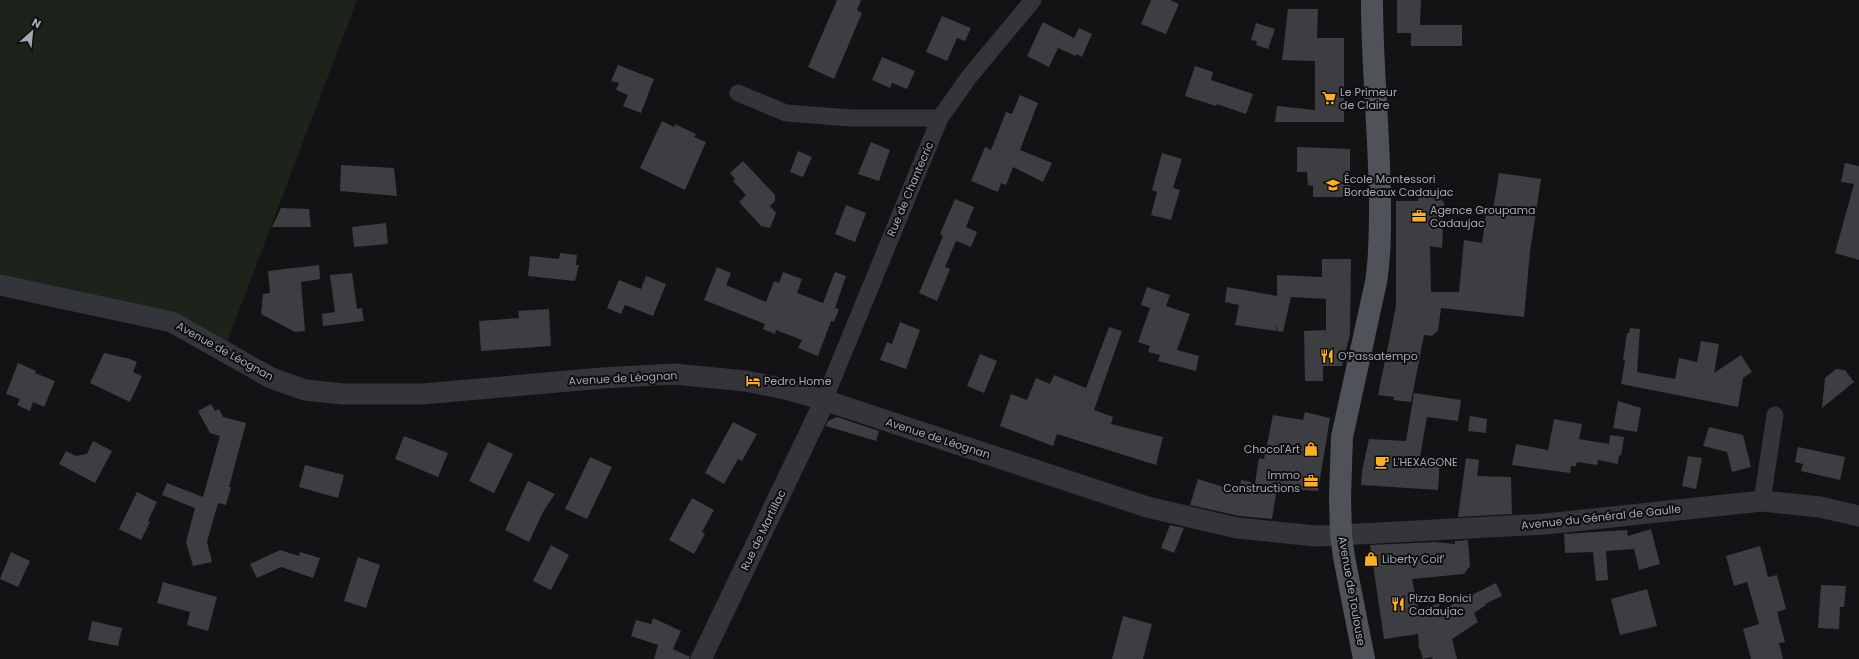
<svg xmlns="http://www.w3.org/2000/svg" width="1859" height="659" viewBox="0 0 1859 659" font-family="Poppins,sans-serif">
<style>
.green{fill:#1b231b}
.building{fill:#3c3e42}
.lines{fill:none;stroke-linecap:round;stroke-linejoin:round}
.minor{stroke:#33353a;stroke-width:17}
.tertiary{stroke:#33353a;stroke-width:21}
.primary{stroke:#4f5259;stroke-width:22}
.labels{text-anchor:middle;stroke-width:4;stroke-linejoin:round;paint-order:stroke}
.poi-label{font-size:11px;fill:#a3a9b6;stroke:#0e0e10;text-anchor:start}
.street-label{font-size:11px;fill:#a3a9b6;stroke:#0e0e10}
</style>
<rect width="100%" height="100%" fill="#131315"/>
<path class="green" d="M0,0H357L224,350L172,322L0,285Z"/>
<path class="building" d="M837,0H861L857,10L862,13L834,79L808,67Z
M1151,0H1170L1179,4L1166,34L1141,24Z
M1397,0H1421L1420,25H1462V46H1411V33H1397Z
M1288,9H1318L1317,38H1344V122H1275L1277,106L1315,110V61L1282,60Z
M942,16L971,28L965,41L957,38L947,61L926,52Z
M1043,22L1074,38L1079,28L1092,34L1082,57L1077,54L1076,56L1058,48L1049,67L1027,56Z
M1256,23L1275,29L1268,49L1256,45L1257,41L1251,40Z
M882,57L915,71L907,89L892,83L890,88L872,80Z
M618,65L654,79L641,113L623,106L628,95L616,90L619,83L611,81Z
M1195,66L1213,72L1211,80L1253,94L1246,114L1217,104L1216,106L1185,96Z
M1020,95L1038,103L1020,150L1052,163L1043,182L1013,167L1006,185L1001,183L998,192L971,181L985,147L991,150L1006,112L1012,114Z
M662,121L674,127L675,124L696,134L694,137L706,142L685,190L640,168Z
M871,142L890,150L879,181L858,174Z
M1297,147L1350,149V197H1313V186L1308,185L1307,172H1297Z
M798,151L812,157L803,177L790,172Z
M1162,153L1182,159L1173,188L1180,190L1171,220L1151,215L1157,192L1152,190Z
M743,161L775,195V201L770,206L776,213L770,228L761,226L739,202L746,195L733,181L735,179L730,173Z
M1845,163L1859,166V260L1835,253L1854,184L1841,182Z
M341,165L394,168L397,196L340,191Z
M1499,173L1541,179L1530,252L1524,317L1441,308L1438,331L1432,336L1424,335L1411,402L1393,400L1394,397L1378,395L1396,306V201H1418L1419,190H1428L1444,202L1442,248L1430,246L1431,292H1459L1464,240L1482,243L1486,215L1492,216Z
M955,199L974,207L966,227L977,232L971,247L956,241L945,267L950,269L937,301L919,293L943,236L940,234Z
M846,205L866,213L855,242L835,234Z
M281,208L309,209L311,227H272Z
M386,223L388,244L354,247L352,227Z
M560,253L577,255L576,265H579L575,281L528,276L530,256L559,259Z
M1322,259H1351L1350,334L1342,366H1323V381H1305L1304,331L1326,330V299L1291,297L1283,332L1277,331V323L1276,331L1235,325L1239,305L1225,302L1227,287L1277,296V275L1322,277Z
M319,265L320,279L301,282L305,331L295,332L261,314L263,294L270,293L268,271Z
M717,267L731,273L726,285L766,302L774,281L779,283L783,272L802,279L797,293L823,303L835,272L846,276L835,308L839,309L834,322L831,321L818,356L798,348L802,340L776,330L775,334L763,329L765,324L704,300Z
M352,273L357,309L362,308L364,321L323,326L322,314L335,312L330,275Z
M646,276L666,284L653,316L625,305L621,314L607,308L619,280L641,289Z
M1147,287L1170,295L1166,306L1190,314L1177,350L1199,356L1196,371L1158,361L1160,355L1148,352L1150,346L1138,342L1150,308L1141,305Z
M549,309L551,346L481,351L479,321L519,318L518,311Z
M900,322L920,330L906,369L880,360L887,342L892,344Z
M1109,327L1122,331L1094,410L1113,417L1111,424L1163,437L1156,465L1057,434L1053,446L1000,426L1011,394L1027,400L1036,378L1050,384L1054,375L1086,388Z
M1630,328L1640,329L1637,372L1675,379L1679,358L1697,362L1701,341L1719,344L1714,373L1741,355L1752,372L1743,378L1738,407L1621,384L1625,360H1623L1627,333H1629Z
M104,353L130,359L137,362L133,372L142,376L130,402L90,383Z
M980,354L997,361L984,393L967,386Z
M18,363L36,371L35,373L55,381L44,407L33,402L30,411L17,405L20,399L6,394Z
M1836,369L1845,370L1854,382L1822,408L1825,378Z
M1414,393L1461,400L1458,421L1427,417L1420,457L1440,459L1438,490L1361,485L1362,471L1369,439L1406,441Z
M1618,401L1641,408L1637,432L1613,428Z
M211,404L215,411L219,409L223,417L246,423L229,487H231L226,505L218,503L207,542L212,562L193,566L186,542L195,508L162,495L167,483L203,497L220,436L210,433L198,411Z
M1305,412L1330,418L1318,491L1277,488L1272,519L1239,516L1190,505L1198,479L1239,492L1241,480L1255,483L1259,458L1264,459L1273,415L1303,420Z
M1470,416L1487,419L1486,433L1468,431Z
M837,417L879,431L876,441L826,426L828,421Z
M1554,419L1582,424L1579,439L1609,444L1610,435L1624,437L1621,456L1619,455L1618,464L1598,460L1597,465L1577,462L1576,466H1571L1570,473L1512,465L1516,444L1548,450Z
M733,422L757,434L742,461L738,459L724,484L705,473Z
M1709,427L1743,435L1751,467L1732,472L1727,452L1703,446Z
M404,436L448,453L438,477L395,459Z
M93,441L112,451L95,483L59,464L66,451L76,456L87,454Z
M488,442L513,454L494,493L469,481Z
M1798,447L1845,457L1840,480L1801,471L1803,464L1795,462Z
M1688,456L1702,458L1696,489L1682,486Z
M590,457L612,467L587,519L565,509Z
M1466,458L1479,460L1477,476L1511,477L1512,514L1458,517Z
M305,465L344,475L338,498L299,487Z
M528,481L555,494L543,512L529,542L505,530Z
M137,492L157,502L148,521L150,522L141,540L119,529Z
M692,498L714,510L702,532L705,534L694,554L669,540Z
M1170,525L1184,528L1174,553L1161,548Z
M1651,529L1660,564L1639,570L1634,549L1606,551L1608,580L1596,581L1593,552L1565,553L1564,534L1627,530L1628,536Z
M1468,540L1470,566L1464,574L1412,579L1418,609L1441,603L1433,614L1496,583L1502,596L1485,604L1486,605L1474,613L1478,622L1452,639L1457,659H1433L1431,657L1423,659L1420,649H1419L1418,634L1384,639L1370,545L1435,542L1455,544V541Z
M551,545L569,555L551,590L533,581Z
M1760,546L1768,577L1777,575L1786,609L1777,612L1785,642L1779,643L1783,659H1751L1743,629L1759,624L1747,582L1734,586L1726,556Z
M280,550L299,556L300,552L320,558L313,578L281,567L257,578L250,564Z
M11,552L30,561L18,587L0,579Z
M358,557L380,565L366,608L344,601Z
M163,582L217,597L208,631L187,625L190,612L157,603Z
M1821,585L1846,586L1844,607H1840L1839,629L1818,628Z
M1647,589L1657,626L1620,635L1611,599Z
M1123,616L1152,624L1143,659H1112Z
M653,618L681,631L673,649L690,657L689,659H654L658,645L631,636L636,620L651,624Z
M92,621L122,628L118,646L88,640Z"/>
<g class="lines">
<path class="minor" d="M738,93L786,113L851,118H940
M824,400L940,118L969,77L1033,0
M1762,501L1775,415"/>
<path class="tertiary" d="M0,285L172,322L271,378L305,390L343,394H423L602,378L674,374L746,381L785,389L824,400L1147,507L1237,528L1316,536L1341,535L1546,524L1762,501L1820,507L1859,516
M701,659L820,411L824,400"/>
<path class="primary" d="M1364,659L1344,557L1341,535L1340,496L1342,437L1376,282C1380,257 1380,234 1380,209C1380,139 1372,70 1372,0"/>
</g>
<defs>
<symbol id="supermarket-bare" viewBox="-9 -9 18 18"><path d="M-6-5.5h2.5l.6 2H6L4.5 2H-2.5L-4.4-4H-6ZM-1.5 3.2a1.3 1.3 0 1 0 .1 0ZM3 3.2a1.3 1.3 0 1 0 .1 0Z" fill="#ffae20" stroke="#0e0e10" stroke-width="2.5" paint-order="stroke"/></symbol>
<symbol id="school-bare" viewBox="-9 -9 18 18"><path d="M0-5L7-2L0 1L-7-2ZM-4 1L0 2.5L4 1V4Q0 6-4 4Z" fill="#ffae20" stroke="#0e0e10" stroke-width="2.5" paint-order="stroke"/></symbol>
<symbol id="office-bare" viewBox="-9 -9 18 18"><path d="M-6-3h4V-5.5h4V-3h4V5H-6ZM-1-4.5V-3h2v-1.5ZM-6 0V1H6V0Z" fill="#ffae20" stroke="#0e0e10" stroke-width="2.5" paint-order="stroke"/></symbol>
<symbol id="restaurant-bare" viewBox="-9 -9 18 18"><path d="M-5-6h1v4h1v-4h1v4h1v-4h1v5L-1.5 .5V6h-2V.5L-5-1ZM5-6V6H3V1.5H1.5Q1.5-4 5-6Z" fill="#ffae20" stroke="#0e0e10" stroke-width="2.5" paint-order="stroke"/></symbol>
<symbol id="hotel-bare" viewBox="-9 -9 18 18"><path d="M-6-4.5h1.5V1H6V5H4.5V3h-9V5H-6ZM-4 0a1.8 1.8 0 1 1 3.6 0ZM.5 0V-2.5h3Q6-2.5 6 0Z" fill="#ffae20" stroke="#0e0e10" stroke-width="2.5" paint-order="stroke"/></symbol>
<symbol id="shop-bare" viewBox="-9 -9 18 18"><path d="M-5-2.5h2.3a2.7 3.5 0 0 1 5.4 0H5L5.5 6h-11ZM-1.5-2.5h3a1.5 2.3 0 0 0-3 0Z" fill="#ffae20" stroke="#0e0e10" stroke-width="2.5" paint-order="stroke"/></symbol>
<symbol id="cafe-bare" viewBox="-9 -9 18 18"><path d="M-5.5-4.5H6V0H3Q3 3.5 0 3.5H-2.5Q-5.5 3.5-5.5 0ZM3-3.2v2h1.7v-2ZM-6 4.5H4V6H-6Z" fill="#ffae20" stroke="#0e0e10" stroke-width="2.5" paint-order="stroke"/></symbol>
</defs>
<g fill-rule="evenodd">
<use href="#supermarket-bare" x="1319" y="88" width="20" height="20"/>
<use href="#school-bare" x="1323" y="175" width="20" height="20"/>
<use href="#office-bare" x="1409" y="206" width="20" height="20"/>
<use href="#restaurant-bare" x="1317" y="346" width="20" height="20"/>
<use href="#hotel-bare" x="743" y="371" width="20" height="20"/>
<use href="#shop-bare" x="1301" y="439" width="20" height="20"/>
<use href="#cafe-bare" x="1372" y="452" width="20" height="20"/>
<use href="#office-bare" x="1301" y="471" width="20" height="20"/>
<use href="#shop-bare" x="1361" y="549" width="20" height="20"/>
<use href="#restaurant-bare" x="1388" y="594" width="20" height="20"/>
</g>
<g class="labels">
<g class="poi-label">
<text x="1340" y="96">Le Primeur<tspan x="1340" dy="13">de Claire</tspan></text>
<text x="1344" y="183">École Montessori<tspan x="1344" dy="13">Bordeaux Cadaujac</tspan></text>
<text x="1430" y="214">Agence Groupama<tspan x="1430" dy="13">Cadaujac</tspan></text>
<text x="1338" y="360">O'Passatempo</text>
<text x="764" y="385">Pedro Home</text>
<text x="1300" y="453" text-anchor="end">Chocol'Art</text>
<text x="1393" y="466">L'HEXAGONE</text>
<text x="1300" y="479" text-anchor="end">Immo<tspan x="1300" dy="13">Constructions</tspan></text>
<text x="1382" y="563">Liberty Coif'</text>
<text x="1409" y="602">Pizza Bonici<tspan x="1409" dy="13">Cadaujac</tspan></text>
</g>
<g class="street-label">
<text transform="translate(910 189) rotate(-67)" y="4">Rue de Chantecric</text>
<text transform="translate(225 351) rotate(29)" y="4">Avenue de Léognan</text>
<text transform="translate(623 378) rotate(-3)" y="4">Avenue de Léognan</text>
<text transform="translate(938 438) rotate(18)" y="4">Avenue de Léognan</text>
<text transform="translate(1601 517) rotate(-6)" y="4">Avenue du Général de Gaulle</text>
<text transform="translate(763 530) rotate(-64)" y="4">Rue de Martillac</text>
<text transform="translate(1352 591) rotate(80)" y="4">Avenue de Toulouse</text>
</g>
</g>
<g transform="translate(32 32) rotate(27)" stroke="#0e0e10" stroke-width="3" paint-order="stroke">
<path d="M0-3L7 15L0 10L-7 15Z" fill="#a3a9b6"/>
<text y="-6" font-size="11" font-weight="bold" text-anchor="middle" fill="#a3a9b6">N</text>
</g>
</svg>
